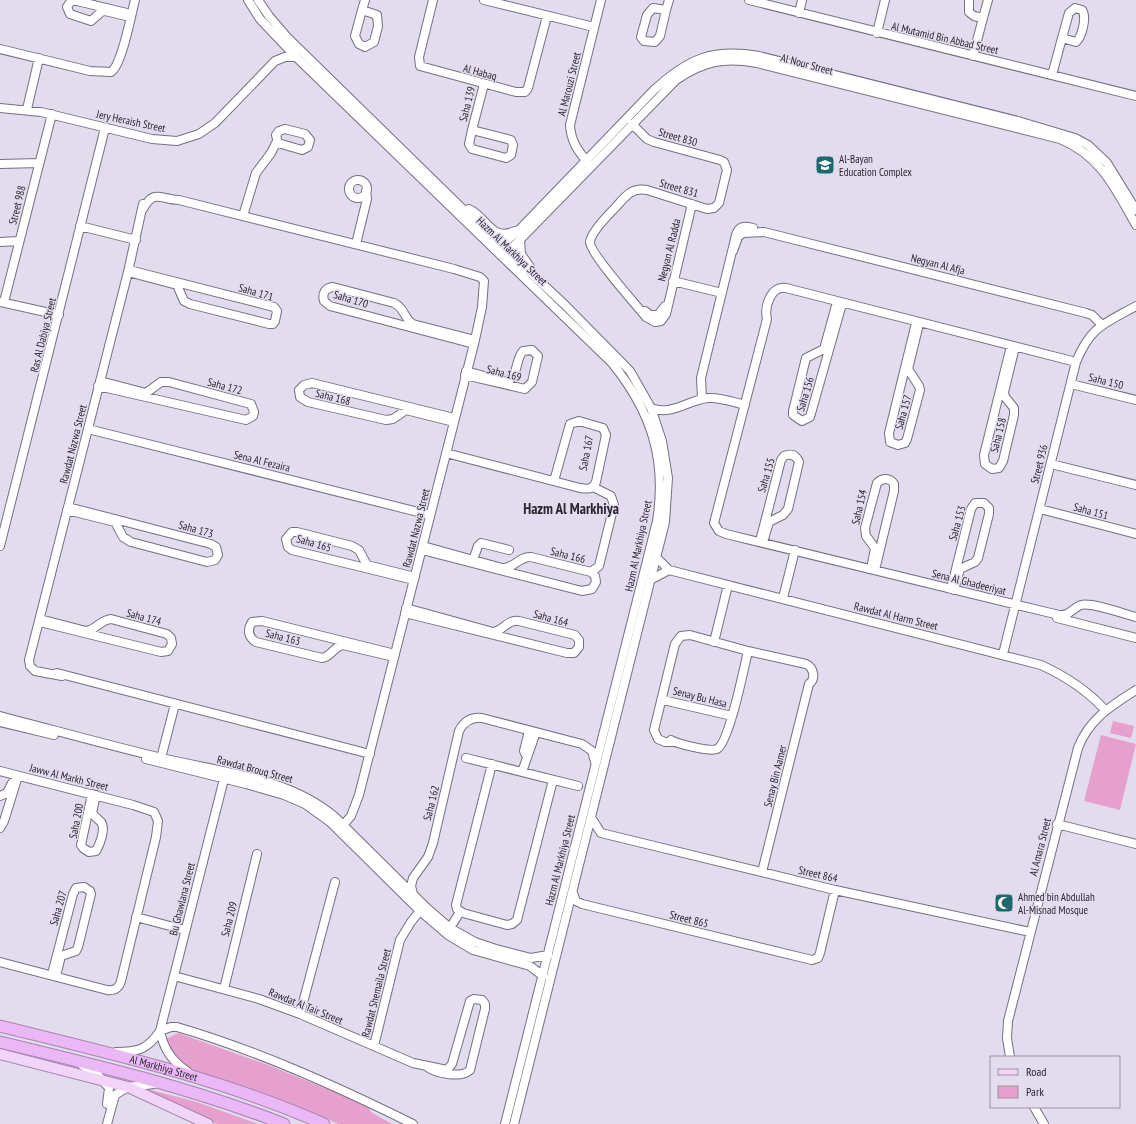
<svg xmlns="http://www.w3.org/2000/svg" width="1136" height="1124" viewBox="0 0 1136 1124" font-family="'PT Sans Narrow',sans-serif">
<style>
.green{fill:#e6a0ce}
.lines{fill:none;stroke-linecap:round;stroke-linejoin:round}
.minor-casing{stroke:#74707f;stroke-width:10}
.major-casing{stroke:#a685af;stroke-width:12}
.highway-casing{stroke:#a685af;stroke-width:13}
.minor{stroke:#fff;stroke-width:8}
.major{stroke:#f2d4f9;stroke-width:10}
.highway{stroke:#e9b8f5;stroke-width:11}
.labels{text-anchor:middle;stroke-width:3;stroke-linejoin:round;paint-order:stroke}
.street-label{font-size:11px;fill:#29262d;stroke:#e2dcee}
.poi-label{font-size:11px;fill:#29262d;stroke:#e2dcee;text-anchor:start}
.district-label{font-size:15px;font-weight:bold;fill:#29262d;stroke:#e2dcee}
</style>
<rect width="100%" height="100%" fill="#e2dcee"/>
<path class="green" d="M1113,721L1134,726L1131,738L1110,733Z
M1101,735L1136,744L1120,810L1084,801Z
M178,1033L268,1065L367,1105L371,1112L392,1124H338L317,1114L194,1070C179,1063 171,1054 166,1039Z
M147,1089L197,1102L258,1124H217L147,1092Z"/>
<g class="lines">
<defs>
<path id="minor" d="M248,0L260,19L296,57L612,363C651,411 667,459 657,521L505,1124
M258,0L269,16L287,37L473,219L564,304L630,371L651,408L662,441L668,478L665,522L514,1124
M433,0L419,57L420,66L516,92H525L528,88L547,16
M484,0L594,27
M749,0L1136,96
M969,0V12L974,16L983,18L988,0
M653,8L666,10L660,36L655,42L644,41L641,37L647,15Z
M1075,8L1082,10C1087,17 1082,37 1076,42L1062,38L1069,13Z
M362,10L377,15L378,26L374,42L365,47L359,44L355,36Z
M362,10L365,0
M666,10L669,0
M799,13L802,0
M130,17L105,11L101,12L91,21L70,14L67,7L71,1H77L131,14
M877,33L885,0
M0,49L90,71L111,72C122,65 131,15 135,0
M973,56L983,18
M1052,75L1062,38
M0,108L41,112L152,139L177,141L199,134L215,123L275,61L285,57H296
M27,109L39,58
M632,124L647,139L654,142L720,160L724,162L727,170L719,203L714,208L707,209L647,190C631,187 625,197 615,208C608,215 591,232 590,242C589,252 637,306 646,317L655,322L661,321L666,314L692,204
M285,129L305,134L310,140L308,147L302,150L278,143L276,135L279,131Z
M472,130L511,140L513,145L511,155L506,158L472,149L469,144Z
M472,130L484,84
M0,164L39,163
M589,164C578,151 571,142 570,125L601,0
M349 189a9 9 0 1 1 18 0a9 9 0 1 1-18 0Z
M143,209C154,188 161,200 179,200L454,269L480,277L484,281L482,307L475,340L359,795L351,816L339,830
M469,209C487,217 491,242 515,231
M243,216L256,173L271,153L277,141
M80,226L136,240
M520,240L521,254L530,267
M0,242L19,241
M356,244L367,199L366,191
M498,248L520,229L654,90C688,59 712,48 759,56L1018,121L1075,138L1088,145L1107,163L1136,210
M733,251L738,237L743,233L764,232L1086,313L1092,315L1102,325
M505,255L676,80C704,61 724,57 757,63L1060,139C1101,156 1115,188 1136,225
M128,272L177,285L184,301L190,304L269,324H273L275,321L277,311L274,307L129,270
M673,281L722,293
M0,302L59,315
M4,302L52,114
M837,302L824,349L806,358L793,411V415L802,421L810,417L842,304
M645,311L650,315H658L665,306
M916,323L889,433L890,442L898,445L905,443L907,439L920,390L919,386L908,369L919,324
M474,344L330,306L324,301C322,293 325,288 333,287L394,303C405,308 404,319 413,324L475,340
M1011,346L984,455L985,464L992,469L999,468L1003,461L1014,415V408L1005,397L1004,392L1015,347
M1076,362L786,288C771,285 764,307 767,319L714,523L719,531L726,534L1059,615C1070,616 1072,608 1081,605C1092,602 1124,614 1136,617
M465,375L525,389L532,382L538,356L532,350L523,351C515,359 519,377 506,382L466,371
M1071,384L1136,400
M98,386L246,420L253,416L254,412L251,404L247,403L169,382H161L146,393L100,381
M702,399L701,378L736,235C739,225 745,226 753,228
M651,408C672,416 688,400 708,398C720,397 733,402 745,405
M454,422L406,410L393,419L386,420L308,402L300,397L299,390L304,385L312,383L454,418
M88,429L430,515
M446,453L580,488C587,489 593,490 596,482L606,435L603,428L579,421L570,424L554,481
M1051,464L1136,485
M1040,509L1136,534
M67,510L115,522L123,537L131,542L207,562L215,560L218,555L216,547L211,544L68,507
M760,541L781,460L784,456C791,453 796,455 799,462L788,509L783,515L769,522L763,542
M0,546L105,128
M422,550L582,591L592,589L596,582L595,576L591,572L531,557C519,556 514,569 502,568L423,546
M656,557L669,570L1041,665C1065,676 1087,690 1105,710
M473,560L478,546L481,543L509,550
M871,569L875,548L866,536L865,528L877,483C882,478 890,477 894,484V491L875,570
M591,572L599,566L614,505L611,496L593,487
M414,580L292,550L288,547L286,539L292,532H297L352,546L359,550L367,565L415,577
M650,580L669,570
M951,589L971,509L975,503H984L989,508V514L978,558L975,562L960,569L954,590
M783,598L795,550
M405,613L567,653H574L579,647V640L575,635L519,621C507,619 504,631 493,632L406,608
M1057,618L1136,638
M40,622L161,652L168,651L172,644L171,638L167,634L111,619C100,620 96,630 86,631L40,619
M714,642L728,585
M1003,654L1076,362C1091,326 1104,324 1136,306
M394,657L343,645C333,647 331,657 322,658L256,642C248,637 247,630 252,622L262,621L395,654
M57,673L370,754
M62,676L35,671L30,666L29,660L128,272L143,204
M663,700L732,716
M0,716C54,730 107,745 162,758C220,772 288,777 335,817L428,909L450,928L475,942L496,949L531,958L548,955
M0,722L54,735
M671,740C677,744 711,752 717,749C729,743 744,668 748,651
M673,742H665L658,739L654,730L675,644L681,636L690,635L748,651L806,664C814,668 816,679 809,684L762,872
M527,757L524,751L529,731
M466,758L578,786
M146,759L246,784L284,795L305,804L330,822L420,911L448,935L473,950L530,966L543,976
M160,762L175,704
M492,764L456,905L457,909L463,913L507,925L512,924L517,920L553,780
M0,771L133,805L154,812L158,821L156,837L121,981C119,988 115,991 107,990L0,962
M522,772L536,732
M92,794L81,845L83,848L89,852L96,851C100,844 106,829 101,822C98,819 95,817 92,813L96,795
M0,796L7,793L12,783
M592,819L601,833L835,890L1030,932
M1057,824L1136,844
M0,828L4,821L18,776
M573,893L576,901L582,904L812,960L818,958L820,953L835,890
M413,894L411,886L413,878L428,857L433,843L459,731C464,721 472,717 482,718L582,744L592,751L595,762
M136,917L185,930
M447,929L450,928L460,912
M52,974L73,894L76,888L84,887L90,891L91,894L78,947L76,951L61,956L56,976
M174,976L259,999L300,1014L413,1063L447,1070L452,1064L470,1001L474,999L482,1000L485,1004V1009L470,1070C461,1079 435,1073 426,1066
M224,989L257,854
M300,1014L335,882
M160,1031L171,1027H177C259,1051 338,1087 413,1124
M160,1031C164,1050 172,1061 188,1072
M374,1046L400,940L411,922L423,907
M116,1052C138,1052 147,1050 160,1031L225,775
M1010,1057L1007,1038L1008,1021L1078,748C1089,719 1111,706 1136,690
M82,1065L97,1074L109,1088L107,1104
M1034,1107L1044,1124
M107,1124L115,1095L128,1087L154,1084"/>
<path id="major" d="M0,1054L128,1087L208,1124"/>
<g id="highway">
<path id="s1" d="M0,1026C109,1053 220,1078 324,1124"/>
<path d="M0,1042C96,1065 192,1088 284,1124"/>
</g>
</defs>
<use href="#minor" class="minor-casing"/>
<use href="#major" class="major-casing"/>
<use href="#highway" class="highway-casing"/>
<use href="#minor" class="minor"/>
<use href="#major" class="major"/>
<use href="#highway" class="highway"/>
</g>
<defs>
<symbol id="school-square" viewBox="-11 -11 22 22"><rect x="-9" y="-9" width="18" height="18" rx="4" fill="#1d6a6d" stroke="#e2dcee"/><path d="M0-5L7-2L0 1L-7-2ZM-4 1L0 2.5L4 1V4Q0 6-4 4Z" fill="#fff"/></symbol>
<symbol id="mosque-square" viewBox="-11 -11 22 22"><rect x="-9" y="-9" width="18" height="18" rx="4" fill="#1d6a6d" stroke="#e2dcee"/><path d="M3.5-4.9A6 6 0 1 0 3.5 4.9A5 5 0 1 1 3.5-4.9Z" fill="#fff"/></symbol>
</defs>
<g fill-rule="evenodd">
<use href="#school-square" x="814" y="154" width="22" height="22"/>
<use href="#mosque-square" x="993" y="892" width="22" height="22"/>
</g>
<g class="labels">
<g class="street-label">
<text transform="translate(945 38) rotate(13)" y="4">Al Mutamid Bin Abbad Street</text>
<text transform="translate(807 64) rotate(15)" y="4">Al Nour Street</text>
<text transform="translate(480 72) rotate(15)" y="4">Al Habaq</text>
<text transform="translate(569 84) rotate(-76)" y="4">Al Marouzi Street</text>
<text transform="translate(467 104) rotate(-76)" y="4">Saha 139</text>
<text transform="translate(131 121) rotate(12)" y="4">Jery Heraish Street</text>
<text transform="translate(678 137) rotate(16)" y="4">Street 830</text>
<text transform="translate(679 188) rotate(16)" y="4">Street 831</text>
<text transform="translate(17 205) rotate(-76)" y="4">Street 988</text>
<text transform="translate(669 250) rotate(-76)" y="4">Negyan Al Radda</text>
<text transform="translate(512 251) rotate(44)" y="4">Hazm Al Markhiya Street</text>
<text transform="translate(938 264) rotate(14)" y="4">Negyan Al Afja</text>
<text transform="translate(256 292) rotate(16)" y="4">Saha 171</text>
<text transform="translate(351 299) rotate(17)" y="4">Saha 170</text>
<text transform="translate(43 335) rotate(-76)" y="4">Ras Al Dabiya Street</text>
<text transform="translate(504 373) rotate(14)" y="4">Saha 169</text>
<text transform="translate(1106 381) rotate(14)" y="4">Saha 150</text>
<text transform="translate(225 386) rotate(15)" y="4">Saha 172</text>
<text transform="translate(805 394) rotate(-73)" y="4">Saha 156</text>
<text transform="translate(333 397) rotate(14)" y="4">Saha 168</text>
<text transform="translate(903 412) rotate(-75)" y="4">Saha 157</text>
<text transform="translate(998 435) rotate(-76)" y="4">Saha 158</text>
<text transform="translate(73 444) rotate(-76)" y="4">Rawdat Nazwa Street</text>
<text transform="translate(586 453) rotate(-79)" y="4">Saha 167</text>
<text transform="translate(262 461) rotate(14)" y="4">Sena Al Fezaira</text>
<text transform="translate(1039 464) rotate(-76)" y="4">Street 936</text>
<text transform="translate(766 475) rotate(-73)" y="4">Saha 155</text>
<text transform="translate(859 507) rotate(-77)" y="4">Saha 154</text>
<text transform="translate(1091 511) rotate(15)" y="4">Saha 151</text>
<text transform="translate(957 523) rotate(-74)" y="4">Saha 153</text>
<text transform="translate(416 528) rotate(-76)" y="4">Rawdat Nazwa Street</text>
<text transform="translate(196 529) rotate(16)" y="4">Saha 173</text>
<text transform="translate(314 543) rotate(16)" y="4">Saha 165</text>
<text transform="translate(638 546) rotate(-78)" y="4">Hazm Al Markhiya Street</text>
<text transform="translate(568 555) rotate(14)" y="4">Saha 166</text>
<text transform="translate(969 582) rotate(14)" y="4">Sena Al Ghadeeriyat</text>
<text transform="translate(896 616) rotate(14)" y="4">Rawdat Al Harm Street</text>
<text transform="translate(144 617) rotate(15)" y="4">Saha 174</text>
<text transform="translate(551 618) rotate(15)" y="4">Saha 164</text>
<text transform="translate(283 637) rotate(14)" y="4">Saha 163</text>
<text transform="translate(700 697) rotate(14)" y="4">Senay Bu Hasa</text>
<text transform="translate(255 769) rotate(15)" y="4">Rawdat Brouq Street</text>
<text transform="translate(775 776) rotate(-76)" y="4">Senay Bin Aamer</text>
<text transform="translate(69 777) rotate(14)" y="4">Jaww Al Markh Street</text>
<text transform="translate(431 803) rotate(-76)" y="4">Saha 162</text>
<text transform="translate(76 821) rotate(-79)" y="4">Saha 200</text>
<text transform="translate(1040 847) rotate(-76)" y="4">Al Amara Street</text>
<text transform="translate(560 860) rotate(-76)" y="4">Hazm Al Markhiya Street</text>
<text transform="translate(818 874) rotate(13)" y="4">Street 864</text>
<text transform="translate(182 899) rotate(-76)" y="4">Bu Ghawlana Street</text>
<text transform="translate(58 908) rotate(-74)" y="4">Saha 207</text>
<text transform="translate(229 919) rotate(-76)" y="4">Saha 209</text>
<text transform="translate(689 919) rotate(14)" y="4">Street 865</text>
<text transform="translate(376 993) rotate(-76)" y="4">Rawdat Shemaila Street</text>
<text transform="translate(306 1006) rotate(22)" y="4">Rawdat Al Tair Street</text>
<text dy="4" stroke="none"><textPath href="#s1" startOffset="169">Al Markhiya Street</textPath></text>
</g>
<g class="poi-label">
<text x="839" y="163">Al-Bayan<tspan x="839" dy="13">Education Complex</tspan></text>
<text x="1018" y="901">Ahmed bin Abdullah<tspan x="1018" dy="13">Al-Misnad Mosque</tspan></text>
</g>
<g class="district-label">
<text x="571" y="514">Hazm Al Markhiya</text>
</g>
</g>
<rect x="990" y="1056" width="130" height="52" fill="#e2dcee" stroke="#9893a1"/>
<rect x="998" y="1069" width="20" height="6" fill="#f2d4f9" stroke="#9893a1"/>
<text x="1026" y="1076" font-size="12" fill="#29262d">Road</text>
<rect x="998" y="1086" width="20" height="12" fill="#e6a0ce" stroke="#9893a1"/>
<text x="1026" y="1096" font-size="12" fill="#29262d">Park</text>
</svg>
